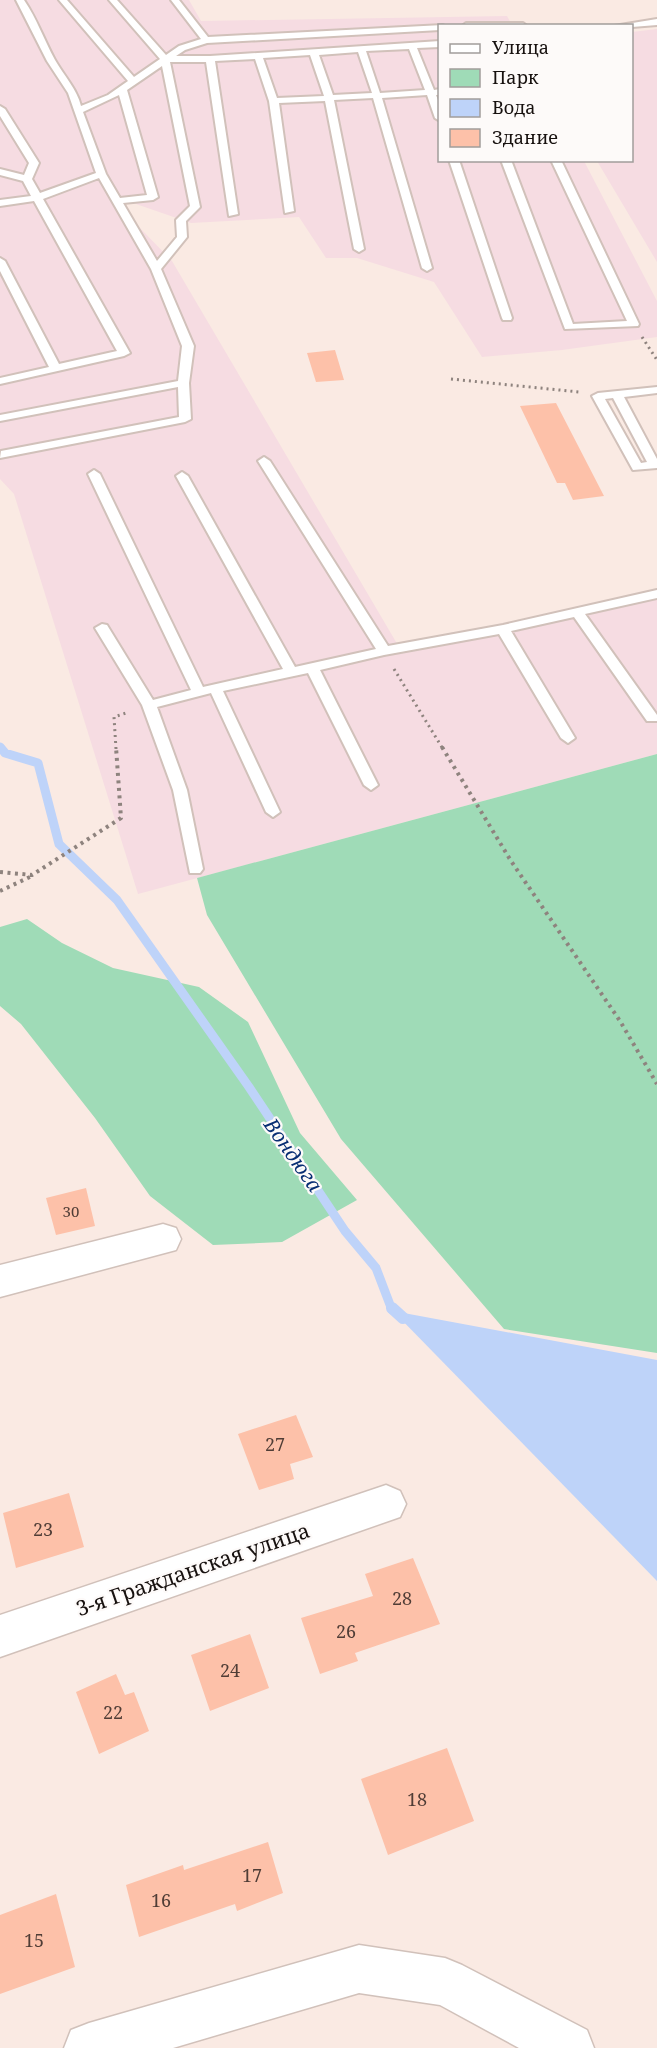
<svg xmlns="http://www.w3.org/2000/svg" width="657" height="2048" viewBox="0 0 657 2048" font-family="'Noto Serif',serif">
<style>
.industrial{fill:#f6dce2}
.green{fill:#9fdbb7}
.water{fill:#bed3f9}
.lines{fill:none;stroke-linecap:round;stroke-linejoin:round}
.stream-far2{stroke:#bed3f9;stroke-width:7}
.stream-far1{stroke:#bed3f9;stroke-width:9}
.stream{stroke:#bed3f9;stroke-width:12}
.building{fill:#fdc1a9}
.service-casing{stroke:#d1c1ba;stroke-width:4}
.minor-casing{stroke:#d1c1ba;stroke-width:3}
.path-far1{stroke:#8e837e;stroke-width:3;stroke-dasharray:2 4;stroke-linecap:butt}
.path{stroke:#8e837e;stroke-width:4;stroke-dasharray:3 4.5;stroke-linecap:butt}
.service{fill:#fff;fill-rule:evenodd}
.minor{fill:#fff;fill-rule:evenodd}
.labels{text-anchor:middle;stroke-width:4.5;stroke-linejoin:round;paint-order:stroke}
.number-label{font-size:15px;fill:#503d36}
.near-number-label{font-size:18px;fill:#503d36}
.water-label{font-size:20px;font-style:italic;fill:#082e73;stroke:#fdfaf9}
.near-street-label{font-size:21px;fill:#17110f;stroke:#fdfaf9}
</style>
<rect width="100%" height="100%" fill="#faeae3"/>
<path class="industrial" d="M0,0H189L201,21L507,16L512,25L440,26V160L584,161L657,301V337L562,350L482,357L434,282L357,258H326L299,217L191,223L107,194L172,261L399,647L657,592V754L138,894L14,494L0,479Z
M657,29V262L597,161L632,160V32Z"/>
<path class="green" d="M657,754V1353L504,1329L341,1139L207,915L197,878Z
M27,919L62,943L113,968L199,987L248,1022L300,1133L357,1200L282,1242L213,1245L150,1196L95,1118L21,1024L0,1006V927Z"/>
<path class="water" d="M393,1311L657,1360V1581Z"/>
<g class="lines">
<path class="stream-far2" d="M0,747L1,749"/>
<path class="stream-far1" d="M0,747L5,753L38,763L59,844L117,900L249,1087L345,1231L376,1268L392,1310"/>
<path class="stream" d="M392,1308L403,1318"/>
</g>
<path class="building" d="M335,350L344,380L316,382L307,353Z
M556,403L604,496L573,500L565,483H557L520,406Z
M86,1188L95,1226L56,1235L46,1198Z
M296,1415L313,1457L290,1464L294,1479L259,1490L238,1434Z
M69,1493L84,1547L16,1568L3,1513Z
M413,1558L440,1624L355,1653L358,1661L320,1674L301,1618L373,1596L365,1574Z
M250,1634L269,1688L210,1711L191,1655Z
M116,1674L125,1695L134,1692L149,1731L99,1754L76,1692Z
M447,1748L474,1821L388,1855L361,1779Z
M268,1842L283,1893L237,1911L235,1904L139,1937L126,1885L183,1865L184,1870Z
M56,1894L75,1967L0,1994V1915Z"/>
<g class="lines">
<defs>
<path id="service" d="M16,0H24C37,19 44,40 55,60C64,76 77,89 81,106L108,95L128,81L59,0H67L134,77L160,59L109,0H117L166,55L179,46L201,39L171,0H179L208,37L443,25L440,26V30L207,43L185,50L176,56H210L440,41V47L417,48L434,90L440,89V95H436L440,105V121L435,118L427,95L382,98L432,268L427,271L422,268L373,98L334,100L364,249L359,252L354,249L325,101L279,103L294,211L285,213L269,101L255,59L215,61L238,214L229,216L206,62H170L200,207L186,221L187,237L161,269L194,346L189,383L191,419L185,422L0,458L1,451L179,417L178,387L0,421V415L178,381L182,346L151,269L99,178L43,199L130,353L124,356L0,384V378L49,367L0,271V258L5,261L59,364L117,351L34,201L0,206V200L31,196L23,181L0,175V169L24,175L29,163L0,116V106L5,109L39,163L32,179L40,193L96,173L68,93L47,61ZM409,49L425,90L380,93L366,51ZM358,52L372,93L333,95L319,55ZM310,55L324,96L277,98L263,58ZM162,66L190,206L176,220L177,237L157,261L123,203L153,200L158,197L127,90ZM119,95L147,195L120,198L106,174L83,112Z
M657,19V25L632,27L614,26Z
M466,23H523L527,26H462Z
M449,160H459L512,318L511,320H503L502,318Z
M501,160H511L573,324L627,321L551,160H561L639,324L638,326L565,329Z
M657,387V393L624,397L657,459V468L633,470L592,396L598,393ZM613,398L647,462L641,463L605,399Z
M264,457L270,461L388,646L503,625L657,590V598L585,614L657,715V721H647L574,617L511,631L575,738L568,743L561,738L499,634L384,655L320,670L378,785L371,790L364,785L308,673L223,691L280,812L273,817L266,812L211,693L157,707L187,790L203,869L200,873H190L173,790L142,705L95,628L102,624L107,625L153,700L191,690L88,474L94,470L100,474L203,687L283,669L176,476L182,472L188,476L295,667L376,649L258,461Z"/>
<path id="minor" d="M163,1224L176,1228L181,1239L176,1250L0,1297V1265Z
M386,1485L400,1491L406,1504L400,1517L0,1657V1615Z
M359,1945L445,1958L462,1965L587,2030L594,2048H519L440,2005L359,1993L173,2048H64L71,2030L89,2023Z"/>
</defs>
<use href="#service" class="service-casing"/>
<use href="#minor" class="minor-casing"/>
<path class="path-far1" d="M642,337L657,360
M451,379L579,392
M394,669L443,749
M116,749L114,717L129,712"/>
<path class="path" d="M442,747L511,861L620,1021L657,1084
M0,872L32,875L121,818L116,747
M0,891L32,876"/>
<use href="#service" class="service"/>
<use href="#minor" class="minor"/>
</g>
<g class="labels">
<g class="number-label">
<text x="71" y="1217">30</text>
</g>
<g class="near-number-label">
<text x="275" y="1451">27</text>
<text x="43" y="1536">23</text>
<text x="402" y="1605">28</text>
<text x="346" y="1638">26</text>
<text x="230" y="1677">24</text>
<text x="113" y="1719">22</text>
<text x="417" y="1806">18</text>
<text x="252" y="1882">17</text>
<text x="161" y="1907">16</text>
<text x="34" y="1947">15</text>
</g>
<g class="water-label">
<text transform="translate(293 1155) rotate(55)" y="7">Вондюга</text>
</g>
<g class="near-street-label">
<text transform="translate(193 1570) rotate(-19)" y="7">3-я Гражданская улица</text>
</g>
</g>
<rect x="438" y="24" width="195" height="138" fill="#fdfaf9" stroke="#a19d9b" stroke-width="1.5"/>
<rect x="450" y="44" width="30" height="9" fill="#ffffff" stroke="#a19d9b" stroke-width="1.5"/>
<text x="492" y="54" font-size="18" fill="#17110f">Улица</text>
<rect x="450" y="69" width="30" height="18" fill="#9fdbb7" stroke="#a19d9b" stroke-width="1.5"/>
<text x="492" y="84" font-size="18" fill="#17110f">Парк</text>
<rect x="450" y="99" width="30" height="18" fill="#bed3f9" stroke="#a19d9b" stroke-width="1.5"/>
<text x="492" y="114" font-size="18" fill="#17110f">Вода</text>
<rect x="450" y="129" width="30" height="18" fill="#fdc1a9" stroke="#a19d9b" stroke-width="1.5"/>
<text x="492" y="144" font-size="18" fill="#17110f">Здание</text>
</svg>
